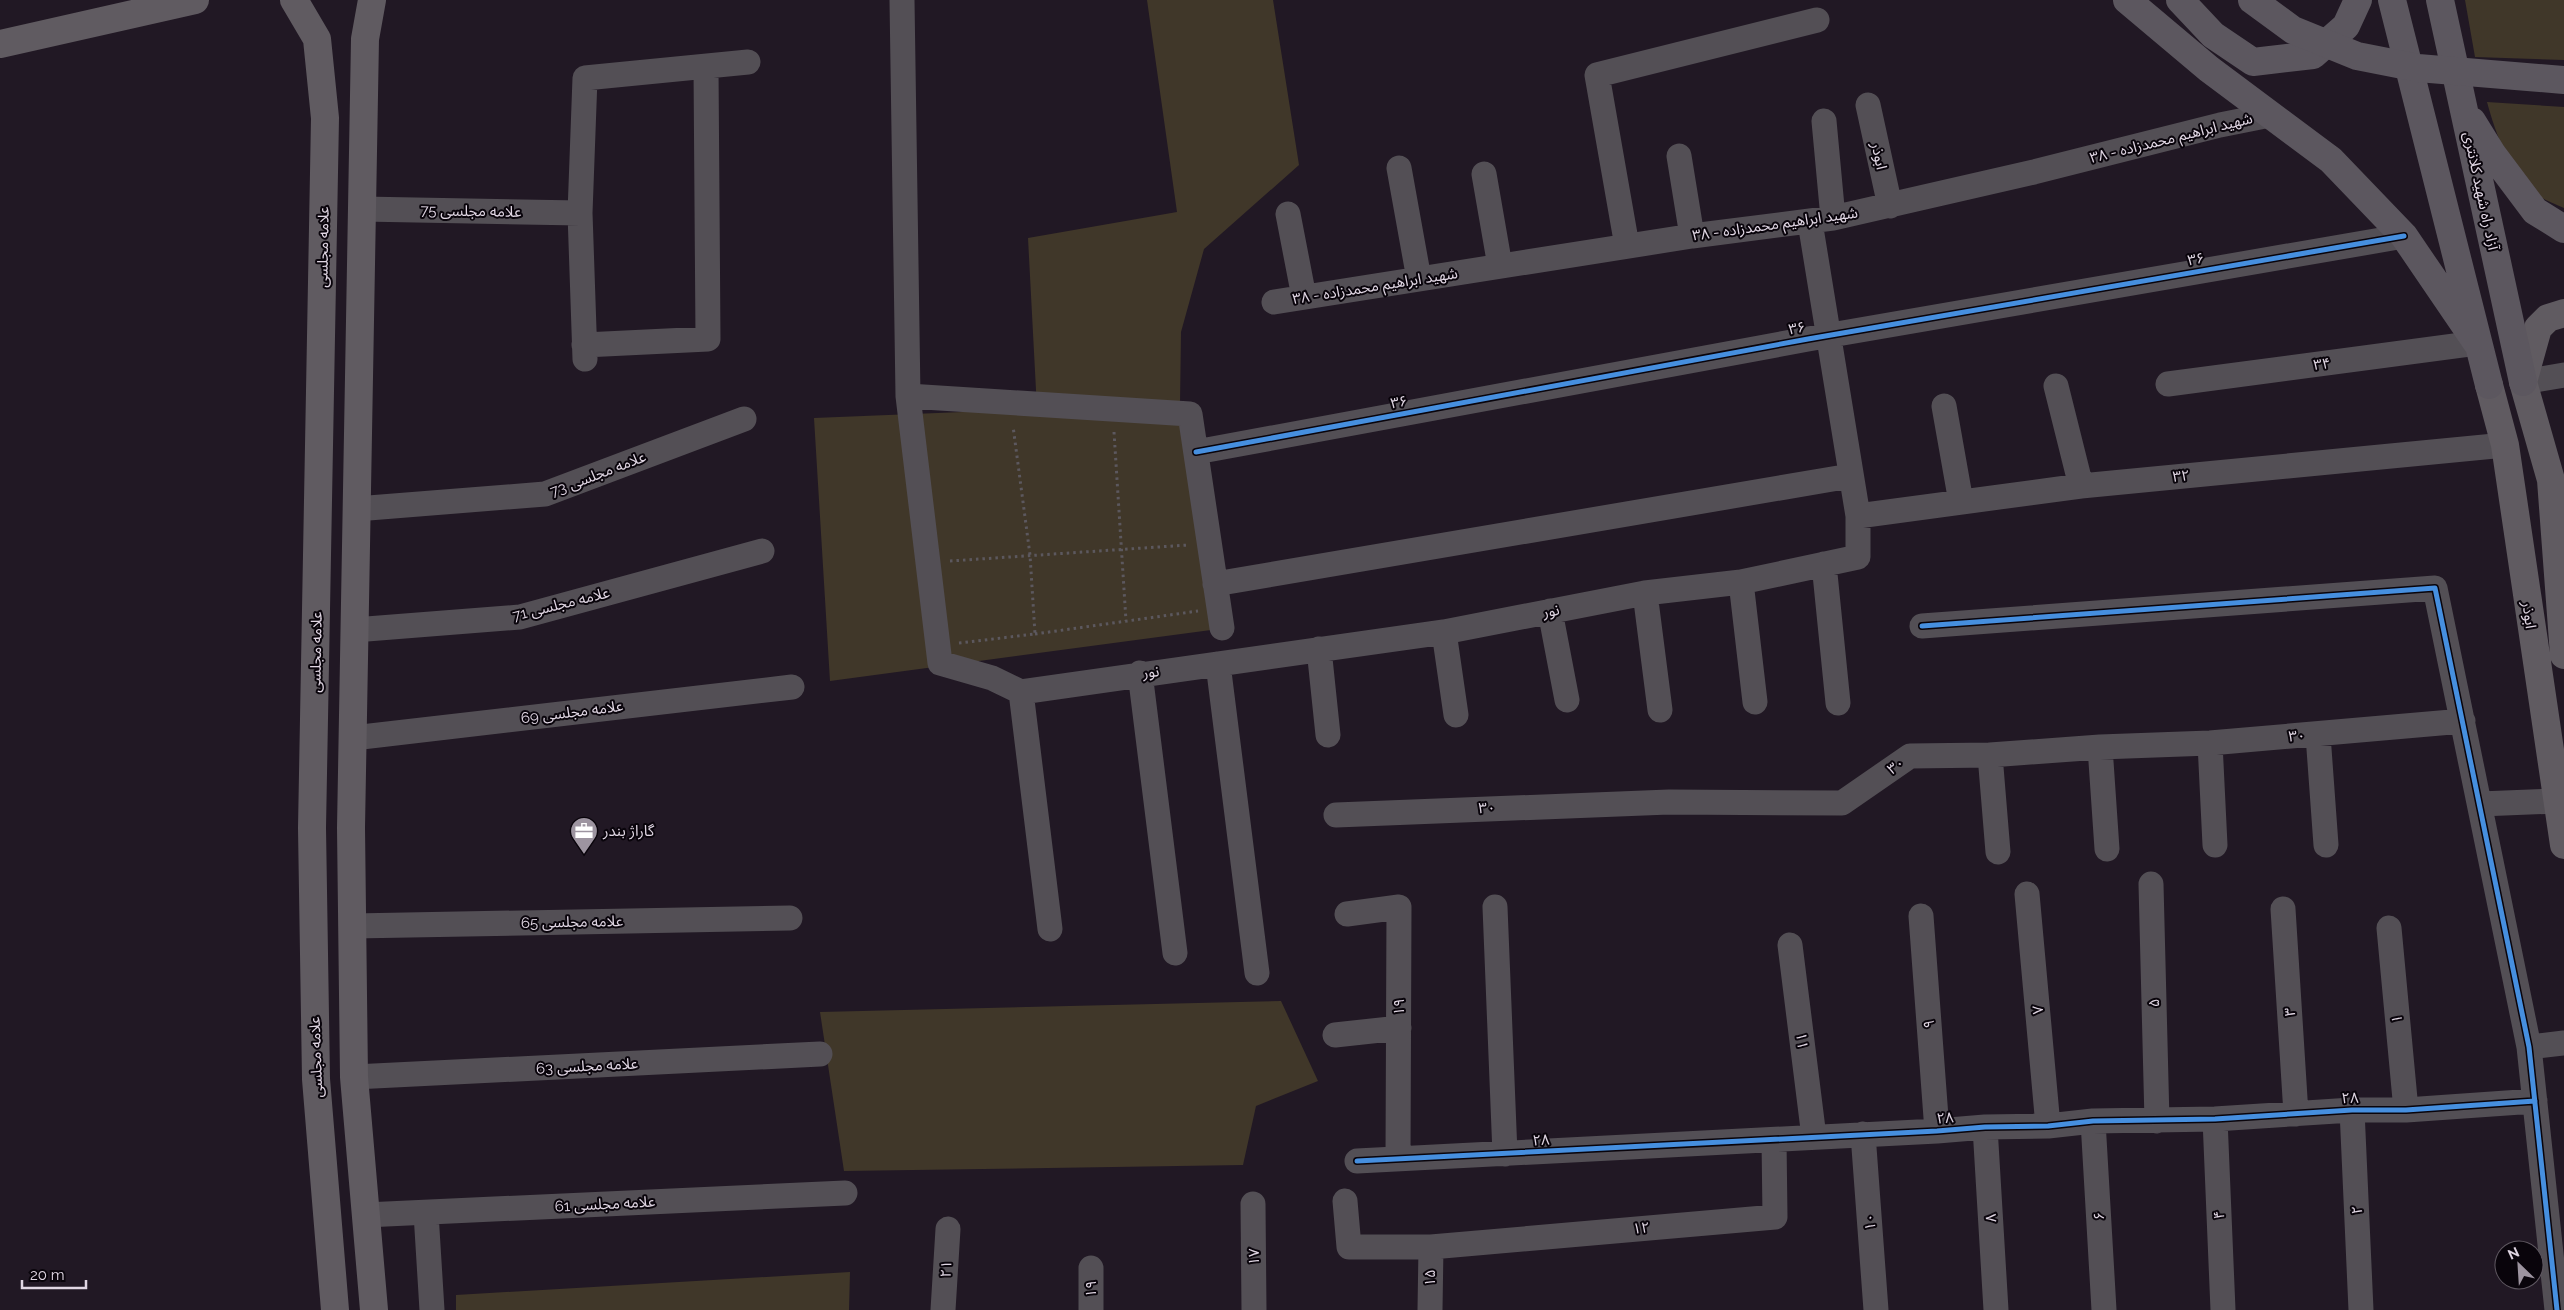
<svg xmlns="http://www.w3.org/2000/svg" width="2564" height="1310" viewBox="0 0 2564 1310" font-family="Raleway,'Noto Sans Arabic',sans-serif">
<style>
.green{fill:#403729}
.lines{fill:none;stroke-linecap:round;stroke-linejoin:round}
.path{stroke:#5c585e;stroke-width:3;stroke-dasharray:2.5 4;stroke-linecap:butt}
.minor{stroke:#534f55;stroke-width:25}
.major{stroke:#605b61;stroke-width:28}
.highway{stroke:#5c575f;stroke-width:28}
.highway-bridge{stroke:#5c575f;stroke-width:28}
.cycleway-casing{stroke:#09040b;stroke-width:8}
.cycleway{stroke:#468fdf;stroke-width:5}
.labels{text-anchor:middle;stroke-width:4;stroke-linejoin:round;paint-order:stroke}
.street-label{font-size:15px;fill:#e0d6e3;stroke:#09040b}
.poi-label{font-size:15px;fill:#e0d6e3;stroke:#09040b;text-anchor:start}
</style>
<rect width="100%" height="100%" fill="#211824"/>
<path class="green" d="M1147,0H1273L1299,165L1204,249L1181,332L1180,404L1211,630L830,681L814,418L1037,409L1028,238L1177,212Z
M2465,0H2564V60L2475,57Z
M2487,102L2564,107V208C2555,204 2544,200 2536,194C2509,171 2496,135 2487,102Z
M1281,1001L1318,1081L1256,1106L1243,1165L844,1171L820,1012Z
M850,1272L849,1310H456V1295Z"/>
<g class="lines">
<path class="path" d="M1114,432L1126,621
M950,561L1188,545
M1035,634L1198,611
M959,643L1035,634L1030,555L1013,426"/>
<path class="minor" d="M902,0L908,396L1190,414L1222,628
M1868,105L1890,206
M1824,121L1833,218
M1679,156L1692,236
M1399,168L1419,279
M1484,174L1500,266
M362,209L580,213
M1288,214L1304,297
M1627,246L1597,75L1817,20
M1274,302L1692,236L1833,218L2034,172L2220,125L2270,115
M584,345L708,339L706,67
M585,359L580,213L585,78L748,62
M2523,382L2564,375
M2168,384L2477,343
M2056,386L2081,486
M908,396L940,663L992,678L1021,692
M1944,406L1961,502
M1196,452L1808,339L2404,236
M356,509L545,494L744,419
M1858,516L2081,486L2505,445
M1824,564L1838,703
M1741,582L1755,702
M1215,584L1850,476
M1645,593L1660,710
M1550,611L1567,700
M1922,626L2435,588L2529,1047L2557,1310
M354,630L520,617L762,551
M1444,632L1456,715
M1319,649L1328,735
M1218,664L1257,973
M1140,673L1175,953
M1021,692L1444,632L1645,593L1741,582L1858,557V516L1810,222
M1021,692L1050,929
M2318,735L2326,845
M353,738L792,687
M2210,743L2215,845
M2100,747L2107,849
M1990,755L1998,852
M2480,804L2556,801
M1336,815L1669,802L1842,803L1910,756L1990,755L2100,747L2210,743L2463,721
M2151,884L2157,1121
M2027,894L2048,1126
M1495,907L1505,1154
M2283,909L2296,1114
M1347,914L1399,907L1398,1159
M1921,916L1937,1131
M353,926L790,918
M2389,928L2406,1110
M1790,945L1814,1137
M1335,1035L1399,1028
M2529,1047L2564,1043
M354,1077L820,1054
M2352,1110L2361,1310
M2215,1119L2223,1310
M2093,1121L2104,1310
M1985,1127L1996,1310
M1863,1134L1876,1310
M1357,1161L1937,1131L1985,1127L2048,1126L2093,1121L2215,1119L2352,1110H2406L2535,1101
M1345,1201L1349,1247H1431L1775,1217L1774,1140
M1253,1204L1254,1310
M426,1213L432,1310
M365,1215L845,1193
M943,1310L948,1229
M1091,1310V1268
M1430,1310L1431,1247"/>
<path class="major" d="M294,0L317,39L325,118L312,828L316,1079L335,1310
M372,0L365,39L351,828L354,1077L374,1310
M0,44L195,0
M2564,313L2548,318L2538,328L2523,382L2551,480L2564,655
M2489,385L2505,445L2564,845"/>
<path class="highway" d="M2127,0L2209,69L2331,160L2404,236L2477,343
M2180,0L2213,35L2253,62L2313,55L2346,26L2358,0
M2392,0L2489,385
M2440,0L2523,382
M2472,121L2493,155L2535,211L2564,229"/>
<path class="highway-bridge" d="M2252,0L2293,30L2357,56L2418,68L2564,80"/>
<defs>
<path id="cycleway" d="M1196,452L1808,339L2404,236
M1922,626L2435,588L2529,1047L2557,1310
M1357,1161L1937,1131L1985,1127L2048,1126L2093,1121L2215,1119L2352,1110H2406L2535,1101"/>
</defs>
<use href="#cycleway" class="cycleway-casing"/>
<use href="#cycleway" class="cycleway"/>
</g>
<defs>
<symbol id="office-pin" viewBox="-11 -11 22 30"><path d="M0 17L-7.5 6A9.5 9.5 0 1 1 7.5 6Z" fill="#9d94a0" stroke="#09040b"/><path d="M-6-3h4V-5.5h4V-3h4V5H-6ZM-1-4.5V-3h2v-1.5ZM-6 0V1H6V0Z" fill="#fff"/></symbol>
</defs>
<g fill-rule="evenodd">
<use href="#office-pin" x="568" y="815" width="32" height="43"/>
</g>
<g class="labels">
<g class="street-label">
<text transform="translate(2171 138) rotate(-14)" y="5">شهید ابراهیم محمدزاده - ۳۸</text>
<text transform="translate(1879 156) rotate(78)" y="5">ابوذر</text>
<text transform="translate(2481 191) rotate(78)" y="5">آزاد راه شهید کلانتری</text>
<text transform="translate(471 211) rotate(1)" y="5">علامه مجلسی 75</text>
<text transform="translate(1775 224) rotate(-8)" y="5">شهید ابراهیم محمدزاده - ۳۸</text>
<text transform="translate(323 247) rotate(-89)" y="5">علامه مجلسی</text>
<text transform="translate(2196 259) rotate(-10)" y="5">۳۶</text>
<text transform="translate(1375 286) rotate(-9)" y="5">شهید ابراهیم محمدزاده - ۳۸</text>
<text transform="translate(1797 328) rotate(-10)" y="5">۳۶</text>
<text transform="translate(2322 364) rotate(-7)" y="5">۳۴</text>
<text transform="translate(1399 402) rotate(-10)" y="5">۳۶</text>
<text transform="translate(598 474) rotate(-21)" y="5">علامه مجلسی 73</text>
<text transform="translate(2181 476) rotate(-5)" y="5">۳۲</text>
<text transform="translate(561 604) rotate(-14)" y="5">علامه مجلسی 71</text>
<text transform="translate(1551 611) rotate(-11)" y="5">نور</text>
<text transform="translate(2529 615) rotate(82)" y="5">ابوذر</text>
<text transform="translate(316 652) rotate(-89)" y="5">علامه مجلسی</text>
<text transform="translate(1151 672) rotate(-7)" y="5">نور</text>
<text transform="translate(572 712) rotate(-7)" y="5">علامه مجلسی 69</text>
<text transform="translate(2297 736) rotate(-4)" y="5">۳۰</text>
<text transform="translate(1896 766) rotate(-35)" y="5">۳۰</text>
<text transform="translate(1487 808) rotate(-2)" y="5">۳۰</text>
<text transform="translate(572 922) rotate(-1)" y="5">علامه مجلسی 65</text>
<text transform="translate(2154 1003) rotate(-92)" y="5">۵</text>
<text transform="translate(1399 1007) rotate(-90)" y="5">۱۹</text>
<text transform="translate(2038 1010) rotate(-95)" y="5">۷</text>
<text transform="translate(2290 1012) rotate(-93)" y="5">۳</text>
<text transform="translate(2397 1019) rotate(-95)" y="5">۱</text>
<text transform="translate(1929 1024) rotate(-94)" y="5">۹</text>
<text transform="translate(1802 1041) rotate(83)" y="5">۱۱</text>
<text transform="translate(316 1057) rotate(-92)" y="5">علامه مجلسی</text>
<text transform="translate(587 1066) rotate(-3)" y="5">علامه مجلسی 63</text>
<text transform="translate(2350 1098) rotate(-2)" y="5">۲۸</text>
<text transform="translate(1945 1118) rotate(-5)" y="5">۲۸</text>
<text transform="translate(1541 1140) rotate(-3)" y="5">۲۸</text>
<text transform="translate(605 1204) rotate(-3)" y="5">علامه مجلسی 61</text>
<text transform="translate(2357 1210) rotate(-93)" y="5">۲</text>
<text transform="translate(2219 1215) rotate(-92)" y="5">۴</text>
<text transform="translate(2099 1216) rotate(-93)" y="5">۶</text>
<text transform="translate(1991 1218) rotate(-94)" y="5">۸</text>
<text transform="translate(1870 1222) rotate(-94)" y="5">۱۰</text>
<text transform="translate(1641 1228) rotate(-5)" y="5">۱۲</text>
<text transform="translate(1254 1257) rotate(-90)" y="5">۱۷</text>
<text transform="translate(946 1269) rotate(-86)" y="5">۲۱</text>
<text transform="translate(1430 1278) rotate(-90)" y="5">۱۵</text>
<text transform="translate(1091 1289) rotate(-90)" y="5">۱۹</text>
</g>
<g class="poi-label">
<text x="603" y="836">گاراژ بندر</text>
</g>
</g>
<g transform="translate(2519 1265) rotate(335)"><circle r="24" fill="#09040b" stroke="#5f5861"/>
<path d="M0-4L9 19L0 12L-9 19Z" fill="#9d94a0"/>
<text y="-8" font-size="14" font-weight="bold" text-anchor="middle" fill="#e0d6e3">N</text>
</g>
<path d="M22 1280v8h64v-8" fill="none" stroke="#e0d6e3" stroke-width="2.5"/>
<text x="30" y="1280" font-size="15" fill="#e0d6e3" stroke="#09040b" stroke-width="4" paint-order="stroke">20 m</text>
</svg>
